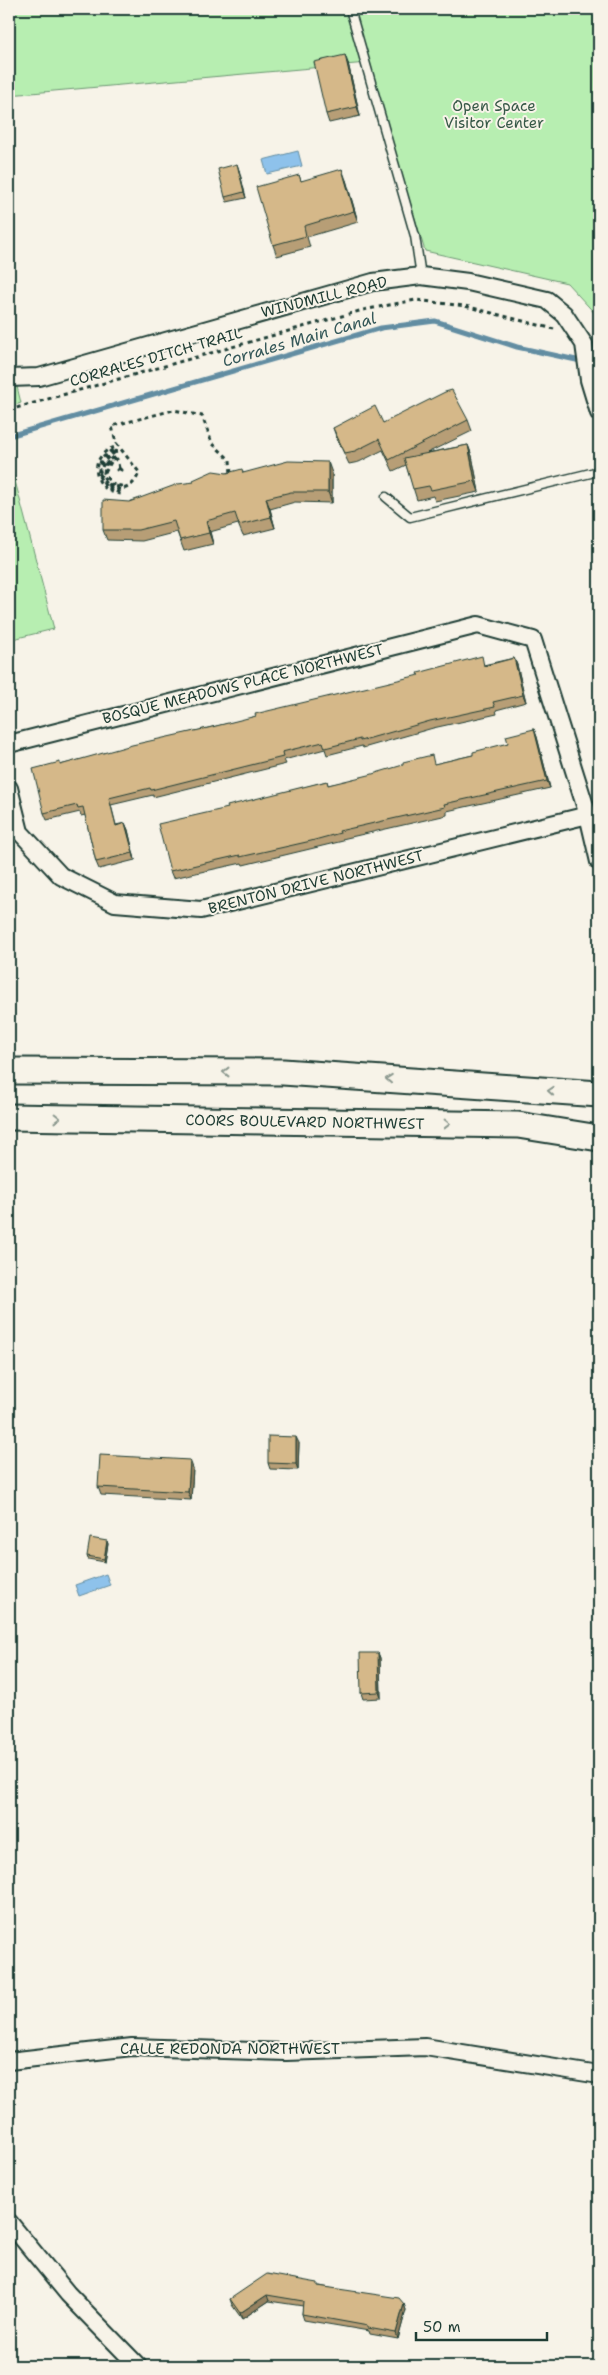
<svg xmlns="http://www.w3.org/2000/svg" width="608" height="2375" viewBox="0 0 608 2375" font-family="'Shantell Sans',sans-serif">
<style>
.green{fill:#b7eeb1;stroke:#6b9672}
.water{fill:#8ec2eb;stroke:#628da2}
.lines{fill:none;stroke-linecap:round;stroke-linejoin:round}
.stream{stroke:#628da2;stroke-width:5}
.service-casing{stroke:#1f3d34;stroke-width:11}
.minor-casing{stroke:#1f3d34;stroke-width:20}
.primary-casing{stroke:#1f3d34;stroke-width:29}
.path{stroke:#1f3d34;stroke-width:3;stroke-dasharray:4 4;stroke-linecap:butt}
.service{stroke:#f7f3e8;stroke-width:8}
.minor{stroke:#f7f3e8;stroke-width:16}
.primary{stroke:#f7f3e8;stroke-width:25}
.wall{fill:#b79e76;stroke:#1f3d34}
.shaded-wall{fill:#958160;stroke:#1f3d34}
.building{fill:#d5b889;stroke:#1f3d34}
.oneway{stroke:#8b988e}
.labels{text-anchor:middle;stroke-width:4;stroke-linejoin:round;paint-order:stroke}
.park-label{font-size:15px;fill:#365847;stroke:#f7f3e8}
.street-label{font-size:15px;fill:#1f3d34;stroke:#f7f3e8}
.water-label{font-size:16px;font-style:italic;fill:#355859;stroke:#f7f3e8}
</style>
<rect width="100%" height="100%" fill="#f7f3e8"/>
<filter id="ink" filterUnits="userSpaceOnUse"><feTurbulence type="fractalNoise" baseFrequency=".02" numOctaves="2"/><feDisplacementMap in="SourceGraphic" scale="10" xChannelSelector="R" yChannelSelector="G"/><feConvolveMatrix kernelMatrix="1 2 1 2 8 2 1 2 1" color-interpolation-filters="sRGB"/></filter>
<g filter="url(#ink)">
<path class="green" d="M9,9H599V318L567,283L425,251L367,63L9,95Z
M9,354L21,403L9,407Z
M9,458L54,629L9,640Z"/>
<path class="water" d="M298,151L302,166L267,174L263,160Z
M106,1574L110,1585L79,1596L75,1585Z"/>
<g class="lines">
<path class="stream" d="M9,436L381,328L435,321L517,347L599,365"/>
<defs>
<path id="service" d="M350,9L415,236L421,276
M386,497L410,517L599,471"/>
<path id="minor" d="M9,378L39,377L373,282L421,276L468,282L547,300L564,314L584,344L589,380L599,413
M9,744L478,625L533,640L588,815L599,862
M9,788L20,832L61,876L115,903L201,910L588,815
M9,2061L132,2047L286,2052L425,2047L599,2075
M9,2222L68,2294L138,2366"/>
<path id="primary" d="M9,1071L283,1072L599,1094
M9,1117L518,1125L599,1138"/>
</defs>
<use href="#service" class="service-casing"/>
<use href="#minor" class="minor-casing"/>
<use href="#primary" class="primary-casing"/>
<path class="path" d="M9,410L363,310L416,300L465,306L554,329
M119,468L117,459L111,462L106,471L108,462L116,457L115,447C86,456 93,493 122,494L106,487L98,475L101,459L113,449L114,452C104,455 100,463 100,472L105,460L114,453L115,455L106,463L104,473L111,484L121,486L122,488L108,484L102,474H100C108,495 133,494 139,472L116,443L112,426L174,410L202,416L212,443L230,460L231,475
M119,468L121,470L120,472L117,470Z"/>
<use href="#service" class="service"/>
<use href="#minor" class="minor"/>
<use href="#primary" class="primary"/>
</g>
<path class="wall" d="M348,63L360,116L329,123L326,114Z
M239,170L246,198L227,202L225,197Z
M299,175L301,181L346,180L358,222L307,237L310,247L277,256L273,245Z
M468,420L472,431L427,453L468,445L472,456L479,492L435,501L433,496L417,500L406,465L393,471L383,450L359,462L349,464L337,439L333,428L383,423Z
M227,473H332V503L295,502L270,509L275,528L243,536L238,524L210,532L213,544L184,551L177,532L142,541L107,540L103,530L129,502L194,482Z
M514,658L517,665L526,702L496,710L497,714L433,728L363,748L362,746L327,755L325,749L284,760L286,764L153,797V795L111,805L116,825L125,823L128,830L135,860L99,869L96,862L85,815L81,816L80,812L47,820L44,813L60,765L208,728Z
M534,729L537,737L550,788L447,811V815L342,839L343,841L314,848L243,865L242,863L173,878L170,871L228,808L327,781L328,785L435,764L473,755L508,743Z
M299,1443L298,1470L270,1469L268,1463Z
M193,1468L191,1500L101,1495L98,1487Z
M107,1541L108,1544L105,1562L88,1559L87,1556Z
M378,1653L380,1658L381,1698L363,1699L361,1693Z
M320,2286L404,2304L406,2310L398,2339L370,2334L369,2331L304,2320L302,2314L303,2306L269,2301L242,2319L232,2305L230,2299Z"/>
<path class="shaded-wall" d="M345,55L348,63L360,116L357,107Z
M237,164L239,170L246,198L244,192Z
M342,169L346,180L358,222L354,211Z
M468,445L472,456L479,492L475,481Z
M328,462L332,473V503L328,492Z
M266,498L270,509L275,528L271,517Z
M206,521L210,532L213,544L209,533Z
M514,658L517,665L526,702L523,695Z
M534,729L537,737L550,788L547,781Z
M125,823L128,830L135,860L133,853Z
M296,1437L299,1443L298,1470L296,1464Z
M190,1460L193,1468L191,1500L188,1492Z
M107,1541L108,1544L105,1562L104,1559Z
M378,1653L380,1658L381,1698L379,1692Z
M267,2295L269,2301L242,2319L240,2313Z
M404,2304L406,2310L398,2339L396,2333Z"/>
<path class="building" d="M345,55L357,107L326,114L314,62Z
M237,164L244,192L225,197L218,169Z
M342,169L354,211L304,226L306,236L273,245L256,187L299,175L301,181Z
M452,390L468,420L389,460L379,439L355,451L345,453L333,428L375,406L383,423L445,392Z
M468,445L475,481L431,490L429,486L413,489L404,458Z
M288,461L328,462V492H291L266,498L271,517L239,525L235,513L206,521L209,533L180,540L174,521L138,530H103V500L129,502L178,484L194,482L193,480L213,471L227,473L242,469L243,473Z
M482,656L484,666L514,658L523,695L493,702L495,707L430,721L360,741V739L325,748L323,742L282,752L283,757L151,790L150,788L109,798L116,826L125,823L133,853L96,862L83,807L78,808L77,805L44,813L33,769L60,762V765L132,745L208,728L256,716L255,714L419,675L418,673Z
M534,729L547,781L444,804L445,807L339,831L340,833L311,841L240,857V855L170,871L158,824L228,808L227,806L327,781L328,785L369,775L403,765V762L432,755L434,764L473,755V752L508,743L506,736Z
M268,1436L296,1437V1464L268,1463Z
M100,1455L190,1460L188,1492L98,1487Z
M90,1538L107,1541L104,1559L87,1556Z
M360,1653H378L379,1692L361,1693Z
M267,2274L318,2283V2286L399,2298L404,2304L396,2333L368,2328V2326L302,2314L303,2301L267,2295L240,2313L230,2299Z"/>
<defs><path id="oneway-chevron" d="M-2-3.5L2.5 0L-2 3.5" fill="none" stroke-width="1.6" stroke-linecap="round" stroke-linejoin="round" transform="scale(1.25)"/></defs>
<g class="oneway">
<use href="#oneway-chevron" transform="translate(226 1072) rotate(-180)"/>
<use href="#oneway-chevron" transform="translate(389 1079) rotate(-176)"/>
<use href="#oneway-chevron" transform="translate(551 1091) rotate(-176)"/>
<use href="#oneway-chevron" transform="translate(57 1118) rotate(1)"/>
<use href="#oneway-chevron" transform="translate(447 1124) rotate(1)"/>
</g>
</g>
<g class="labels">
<g class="park-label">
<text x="494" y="111">Open Space<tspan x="494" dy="17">Visitor Center</tspan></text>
</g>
<g class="street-label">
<text transform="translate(324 297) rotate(-14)" y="5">WINDMILL ROAD</text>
<text transform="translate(156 357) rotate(-16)" y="5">CORRALES DITCH TRAIL</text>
<text transform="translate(243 684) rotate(-14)" y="5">BOSQUE MEADOWS PLACE NORTHWEST</text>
<text transform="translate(316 882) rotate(-14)" y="5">BRENTON DRIVE NORTHWEST</text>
<text transform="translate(305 1122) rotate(1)" y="5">COORS BOULEVARD NORTHWEST</text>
<text x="230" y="2054">CALLE REDONDA NORTHWEST</text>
</g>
<g class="water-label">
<text transform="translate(299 339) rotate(-16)" y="6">Corrales Main Canal</text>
</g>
</g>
<rect width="608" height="2375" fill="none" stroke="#f7f3e8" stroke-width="30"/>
<rect x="15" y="15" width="578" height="2345" fill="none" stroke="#1f3d34" stroke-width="2" filter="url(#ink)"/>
<path d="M416 2332v8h131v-8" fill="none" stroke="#1f3d34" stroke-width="2.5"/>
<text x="423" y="2332" font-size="15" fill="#1f3d34" stroke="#f7f3e8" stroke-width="4" paint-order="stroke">50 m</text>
</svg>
